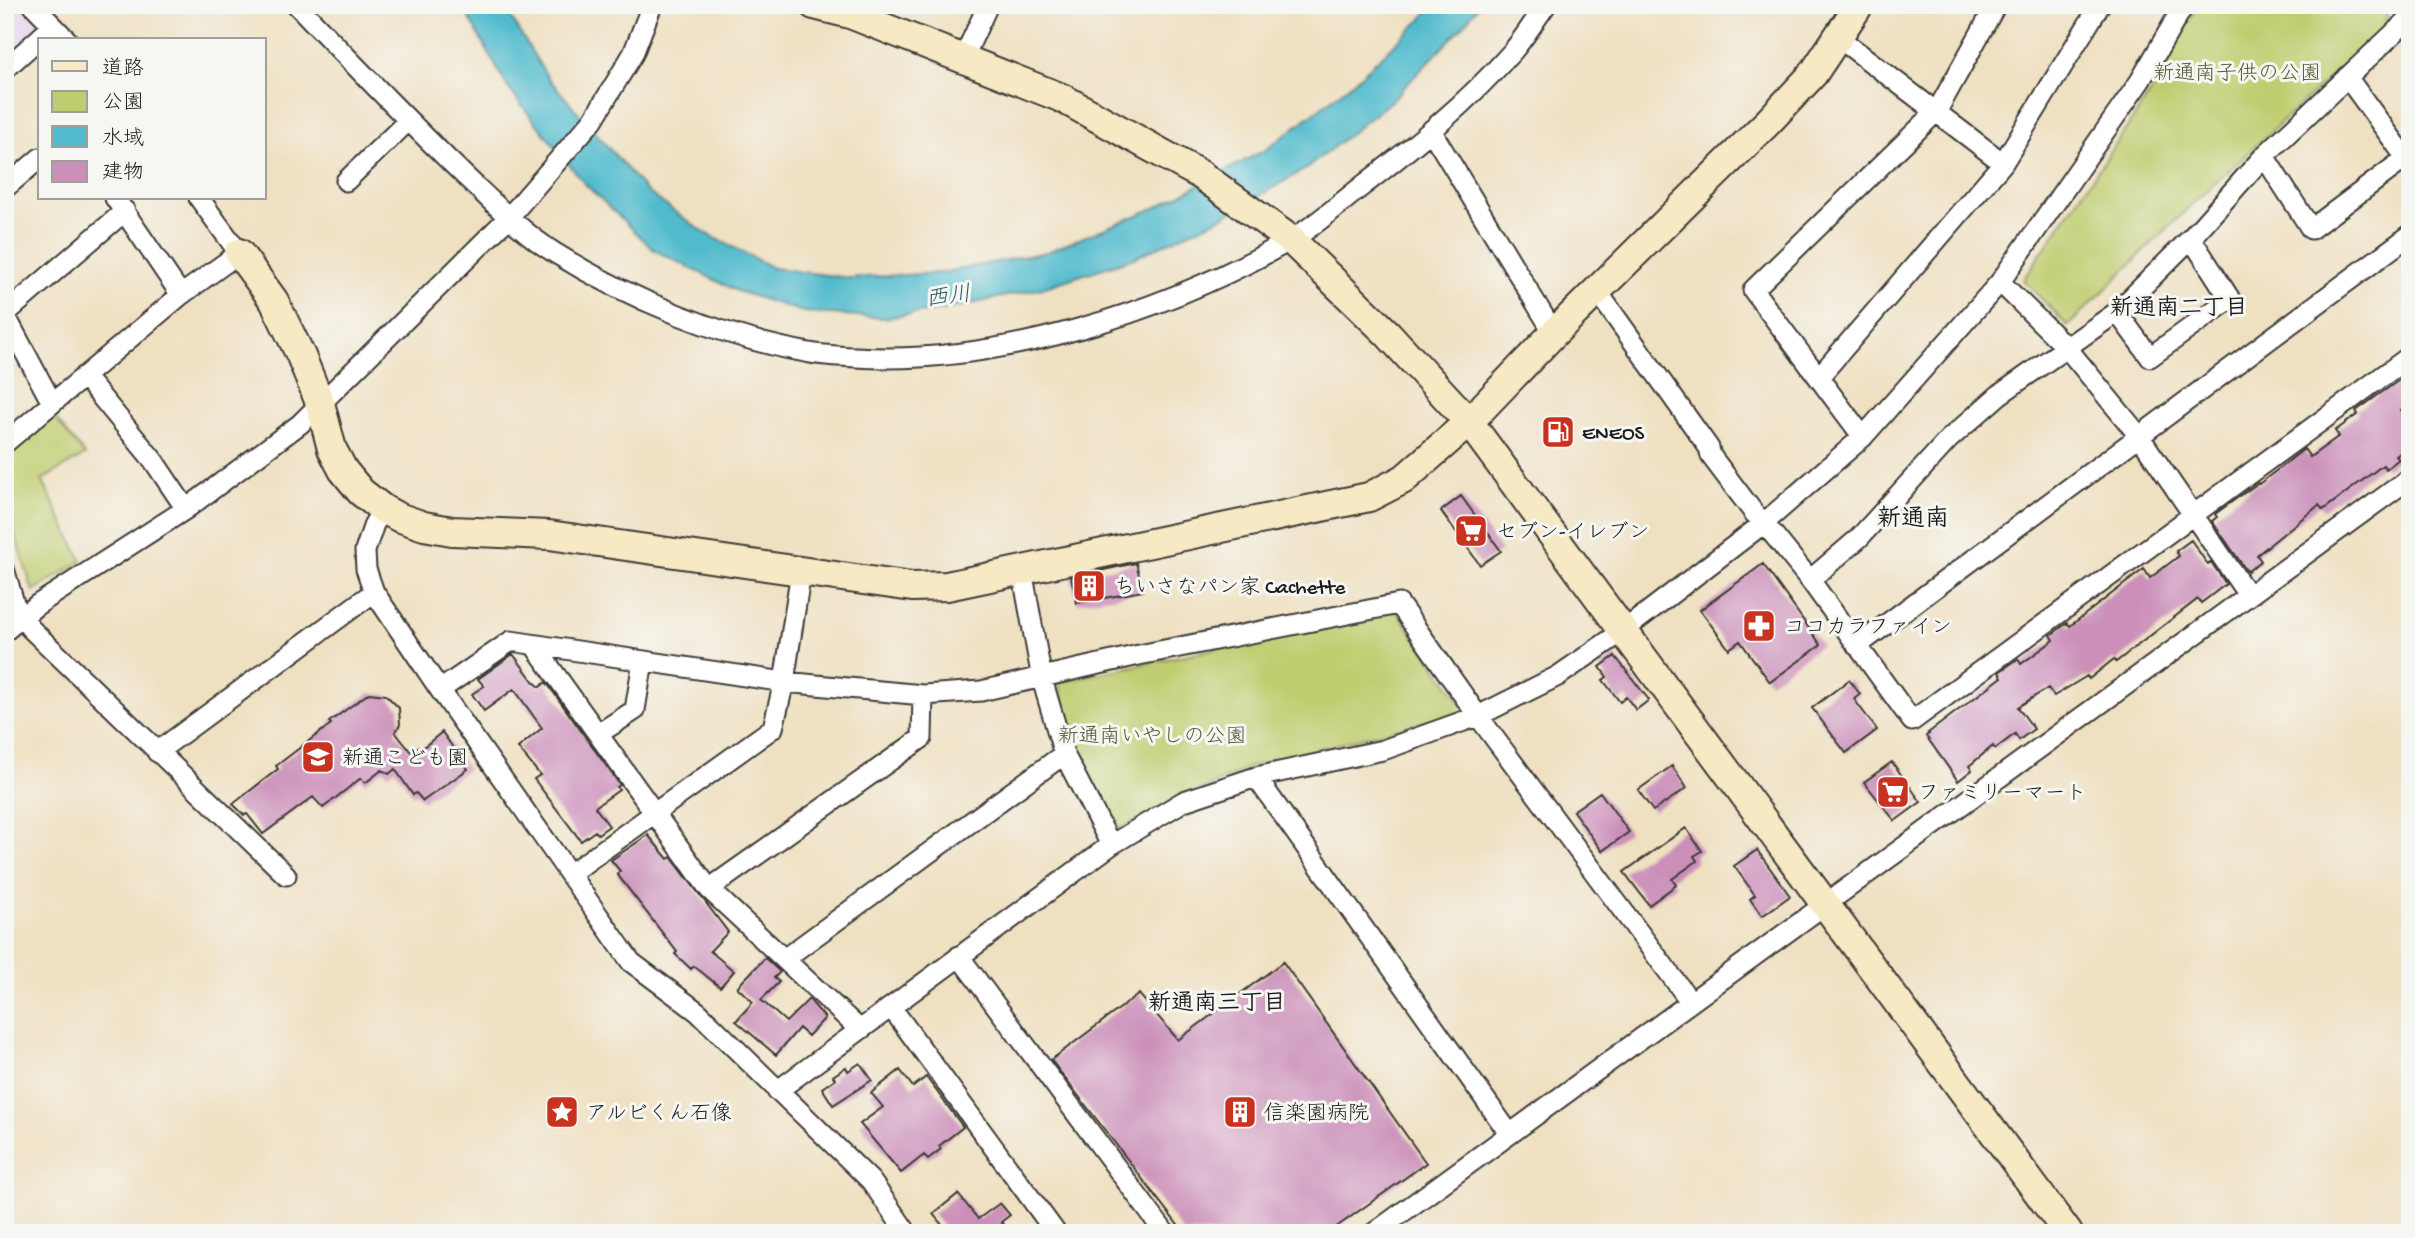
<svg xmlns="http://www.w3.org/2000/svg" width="2415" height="1238" viewBox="0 0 2415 1238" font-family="'Gochi Hand','Klee One',sans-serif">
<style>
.built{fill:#e4d3f1}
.green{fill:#bfcd6f;stroke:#6e7446;stroke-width:2}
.water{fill:#51bbcd;stroke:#366c74;stroke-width:2}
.building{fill:#cb8fb9}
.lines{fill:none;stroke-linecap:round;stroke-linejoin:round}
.street-casing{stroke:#3c3935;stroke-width:23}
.secondary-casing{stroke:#3c3935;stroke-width:32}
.street{stroke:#fff;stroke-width:19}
.secondary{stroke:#f6e9c3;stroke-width:28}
.labels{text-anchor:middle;stroke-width:6;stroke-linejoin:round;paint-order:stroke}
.park-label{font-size:21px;fill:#555a39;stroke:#f6f6f2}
.poi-label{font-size:21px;fill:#1c1c1c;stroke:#f6f6f2;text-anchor:start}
.water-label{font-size:23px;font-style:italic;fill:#315c63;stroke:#f6f6f2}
.neighbourhood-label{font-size:23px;font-weight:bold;fill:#1c1c1c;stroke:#f6f6f2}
.quarter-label{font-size:24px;font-weight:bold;fill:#1c1c1c;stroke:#f6f6f2}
</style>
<rect width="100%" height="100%" fill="#f6f6f2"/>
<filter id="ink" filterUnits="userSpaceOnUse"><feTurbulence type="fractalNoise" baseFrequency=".0143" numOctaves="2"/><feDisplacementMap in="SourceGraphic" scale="14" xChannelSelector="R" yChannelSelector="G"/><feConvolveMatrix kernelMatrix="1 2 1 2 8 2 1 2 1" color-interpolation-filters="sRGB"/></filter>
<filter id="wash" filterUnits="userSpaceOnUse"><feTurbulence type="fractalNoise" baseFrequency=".00686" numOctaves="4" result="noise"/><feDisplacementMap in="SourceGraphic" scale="28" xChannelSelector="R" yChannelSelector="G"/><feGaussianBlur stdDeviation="1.57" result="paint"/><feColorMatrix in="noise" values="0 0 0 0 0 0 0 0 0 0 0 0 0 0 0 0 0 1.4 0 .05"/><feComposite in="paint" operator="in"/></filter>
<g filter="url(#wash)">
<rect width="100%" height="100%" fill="#efe0c1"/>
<path class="built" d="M5,5H17L39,26L5,58Z"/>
<path class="green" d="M2197,5H2378L2387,13L2386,26L2189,207L2068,326L2023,280L2154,88Z
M50,412L85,455L42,480L82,561L33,591L5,503V450Z
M1396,610L1467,711L1252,766L1120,829L1073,747L1059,682Z"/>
<path class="water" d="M462,5H503L548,78L647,192L705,233L773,268L849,278L940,273L1047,252L1157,207L1267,149L1350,85L1422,19L1432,5H1479L1464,25L1391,101L1306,169L1222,217L1134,258L1042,288L953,308L885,318L803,312L737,291L654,250L584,183L508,88Z"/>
<g id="blocks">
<path class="building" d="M2402,378L2410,388V404L2401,410L2410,422V445L2396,456L2399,459L2386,469L2383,465L2323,510L2319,505L2257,555L2261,561L2248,571L2246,570L2212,521L2217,517L2215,514L2258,483L2259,484L2304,449L2310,457L2339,436L2335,431L2358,414L2356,411Z
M1461,496L1501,551L1480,565L1441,511Z
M2191,540L2208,565L2211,562L2226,584L2201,603L2198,599L2116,662L2114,659L2089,679L2087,676L2054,696L2048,688L2018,707L2034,729L2019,740L2015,734L1995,749L1993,746L1969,766L1972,770L1958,781L1926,736L1929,734L1928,733L2002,677L1999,672L2018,659L2021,664L2054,640L2051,635L2067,623L2070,626L2144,569L2150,578L2179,556L2176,551Z
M1136,563L1143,591L1077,603L1071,577Z
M1763,564L1821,645L1770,682L1740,641L1729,649L1700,610Z
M513,654L534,682L540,687L546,682L620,785L617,787L619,790L595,807L609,826L598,834L595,831L581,841L534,779L540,775L518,748L542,728L514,689L484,711L472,694L484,686L478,679Z
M1615,656L1649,700L1636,710L1626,697L1620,702L1603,680L1607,677L1600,667Z
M1849,680L1860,694L1854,699L1877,730L1846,753L1812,708Z
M369,693L386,695L399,708L400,725L395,732L411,752L418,747L420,750L442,732L468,769L423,801L416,793L413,795L395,769L389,774L382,770L365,783L361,778L323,808L313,797L263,834L247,814L244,815L233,804L278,769L276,766L331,724L329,722Z
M1892,762L1921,802L1895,821L1864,782Z
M1672,766L1687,788L1653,811L1638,790Z
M1600,792L1629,832L1602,851L1573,811Z
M1686,828L1702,851L1694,856L1697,861L1672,879L1676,885L1649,905L1624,872Z
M648,835L668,859L671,857L728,932L710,951L734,971L720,987L694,966L691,969L675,954L677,952L617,874L620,871L611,860Z
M1757,850L1790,896L1762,916L1750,899L1755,895L1734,866Z
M765,958L780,972L774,978L779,982L761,1000L786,1022L809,999L825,1018L808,1036L799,1028L776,1055L736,1021L753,1002L737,987Z
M1283,962L1426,1163L1328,1233H1184L1051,1060L1139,994L1178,1040Z
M860,1063L872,1080L833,1105L822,1088L835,1079L833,1076L846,1067L848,1071Z
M900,1070L913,1087L926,1077L963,1127L939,1146L941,1149L928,1159L924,1155L901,1173L860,1124L883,1107L871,1093Z
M958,1194L978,1219L1000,1203L1010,1215L1001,1222L1003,1224L991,1233H957L952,1227L947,1231L933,1214Z"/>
</g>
</g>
<g filter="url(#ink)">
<use href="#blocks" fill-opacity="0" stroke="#3c3935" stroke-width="2"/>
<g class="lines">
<defs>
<path id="street" d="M33,5L67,40
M297,5C352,63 407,120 464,175C493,202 521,232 555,253C629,299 724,338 810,353C825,356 840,356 855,357C998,366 1166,311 1289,241C1314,227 1338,205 1361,187C1414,146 1466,104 1511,53C1524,39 1534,21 1546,5
M1839,38L2003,163
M963,59L988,5
M5,69L53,26
M1432,132L1554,333
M2264,156L2311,229L2406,158L2347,77
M346,181L408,121
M5,188L40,158
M115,198L181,295
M2000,282L2067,348L2140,437L2248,595
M1597,291L1709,448L1711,456L1754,513L1764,523L1810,580L1912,721L2410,356
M2117,312L2150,357L2230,299L2191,238
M5,314L125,211
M5,315L52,403
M84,376L153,460L186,509
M1819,377L2003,163L2100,5
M1863,437L1753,290L1937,111L1996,5
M5,443L181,295L239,253L199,198
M383,509L374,524L365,551L366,569L374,592L438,687L631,962L698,1012L871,1181L907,1233
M1022,570L1042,679L1064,754L1111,845
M5,572L14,603L30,628L286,875
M1810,580L1859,538L1949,439L1999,395L2117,312L2191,238L2264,156L2410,18
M5,631L37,605L186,509L300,424L509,217L593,120L633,54L652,5
M534,645L709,889L860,1030
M1857,646L2410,235
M440,690L511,641L784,682L923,695L981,691L1139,655L1399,604L1478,716L1690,1001
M598,734L635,710L643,661
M157,752L374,592
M1256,777L1509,1133
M571,873L773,728L784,682L801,571
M709,889L922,738L923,695
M959,956L1165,1233
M784,959L1064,754
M891,1007L1056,1233
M777,1091L1111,845L1184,801L1256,777L1383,750L1478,716L1558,676L1623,631L1764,523L1863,437L2000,282L2140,81L2184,5
M1374,1233L2410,478"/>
<path id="secondary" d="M814,5L850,14L1062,98L1201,175L1291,240L1388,334L1469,422L2068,1233
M239,253L274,301L301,356L320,403L332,449L343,470L361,492L383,509L398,517L424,526L452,531L549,535L912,587L947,586L1369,497L1404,479L1469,422L1554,333L1768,122L1813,74L1859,5"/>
</defs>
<use href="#street" class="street-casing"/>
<use href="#secondary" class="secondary-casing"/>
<use href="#street" class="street"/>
<use href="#secondary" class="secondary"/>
</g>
</g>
<defs>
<symbol id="fuel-square" viewBox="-11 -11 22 22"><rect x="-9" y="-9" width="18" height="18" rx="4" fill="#c8321e" stroke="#f6f6f2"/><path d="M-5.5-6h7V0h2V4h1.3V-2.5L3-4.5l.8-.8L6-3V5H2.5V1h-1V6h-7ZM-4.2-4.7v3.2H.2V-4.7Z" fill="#fff"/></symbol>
<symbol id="supermarket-square" viewBox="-11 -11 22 22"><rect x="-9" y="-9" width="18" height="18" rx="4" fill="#c8321e" stroke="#f6f6f2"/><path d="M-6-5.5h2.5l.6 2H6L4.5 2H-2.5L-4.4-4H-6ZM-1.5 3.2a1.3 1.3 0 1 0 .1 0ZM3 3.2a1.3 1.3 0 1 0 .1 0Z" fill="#fff"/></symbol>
<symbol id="building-square" viewBox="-11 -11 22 22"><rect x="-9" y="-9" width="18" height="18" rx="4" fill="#c8321e" stroke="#f6f6f2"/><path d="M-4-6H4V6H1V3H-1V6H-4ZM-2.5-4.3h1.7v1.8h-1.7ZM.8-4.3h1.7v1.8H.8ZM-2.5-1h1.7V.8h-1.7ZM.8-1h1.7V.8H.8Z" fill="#fff"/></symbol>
<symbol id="pharmacy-square" viewBox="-11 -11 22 22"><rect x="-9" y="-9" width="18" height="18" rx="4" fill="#c8321e" stroke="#f6f6f2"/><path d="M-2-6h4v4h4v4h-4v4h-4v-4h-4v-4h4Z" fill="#fff"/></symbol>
<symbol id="school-square" viewBox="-11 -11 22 22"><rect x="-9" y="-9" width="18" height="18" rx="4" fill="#c8321e" stroke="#f6f6f2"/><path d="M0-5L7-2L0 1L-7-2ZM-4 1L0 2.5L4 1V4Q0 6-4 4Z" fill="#fff"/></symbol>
<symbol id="sight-square" viewBox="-11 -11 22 22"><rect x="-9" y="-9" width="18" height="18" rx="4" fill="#c8321e" stroke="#f6f6f2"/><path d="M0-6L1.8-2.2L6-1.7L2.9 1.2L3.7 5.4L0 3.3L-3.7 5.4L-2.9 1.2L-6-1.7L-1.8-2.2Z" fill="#fff"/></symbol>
</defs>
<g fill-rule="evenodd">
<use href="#fuel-square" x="1539" y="413" width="38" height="38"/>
<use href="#supermarket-square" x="1452" y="512" width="38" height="38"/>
<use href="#building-square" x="1070" y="567" width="38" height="38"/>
<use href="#pharmacy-square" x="1740" y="607" width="38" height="38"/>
<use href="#school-square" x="299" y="738" width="38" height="38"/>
<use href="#supermarket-square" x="1874" y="773" width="38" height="38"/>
<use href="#sight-square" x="543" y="1093" width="38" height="38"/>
<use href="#building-square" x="1221" y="1093" width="38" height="38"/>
</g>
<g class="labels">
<g class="park-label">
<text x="2237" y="79">新通南子供の公園</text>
<text x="1152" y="742">新通南いやしの公園</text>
</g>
<g class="poi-label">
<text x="1582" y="439">ENEOS</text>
<text x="1496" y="538">セブン-イレブン</text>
<text x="1114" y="593">ちいさなパン家 Cachette</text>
<text x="1784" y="633">ココカラファイン</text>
<text x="342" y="764">新通こども園</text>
<text x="1918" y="799">ファミリーマート</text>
<text x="586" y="1119">アルビくん石像</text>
<text x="1264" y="1119">信楽園病院</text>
</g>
<g class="water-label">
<text transform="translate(948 295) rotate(-8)" y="8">西川</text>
</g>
<g class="neighbourhood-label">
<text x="2179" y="314">新通南二丁目</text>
<text x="1217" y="1009">新通南三丁目</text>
</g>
<g class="quarter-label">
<text x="1913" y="525">新通南</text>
</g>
</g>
<rect width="2415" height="1238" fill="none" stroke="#f6f6f2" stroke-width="28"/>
<rect x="38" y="38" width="228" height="161" fill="#f6f6f2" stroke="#9f9f9c" stroke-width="2"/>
<rect x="52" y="61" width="35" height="10" fill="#f6e9c3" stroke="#9f9f9c" stroke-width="2"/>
<text x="102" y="74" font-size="21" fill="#1c1c1c">道路</text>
<rect x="52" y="91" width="35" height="21" fill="#bfcd6f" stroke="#9f9f9c" stroke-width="2"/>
<text x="102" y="108" font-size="21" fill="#1c1c1c">公園</text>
<rect x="52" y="126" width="35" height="21" fill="#51bbcd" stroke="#9f9f9c" stroke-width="2"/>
<text x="102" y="144" font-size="21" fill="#1c1c1c">水域</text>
<rect x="52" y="161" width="35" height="21" fill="#cb8fb9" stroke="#9f9f9c" stroke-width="2"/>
<text x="102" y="178" font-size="21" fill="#1c1c1c">建物</text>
</svg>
